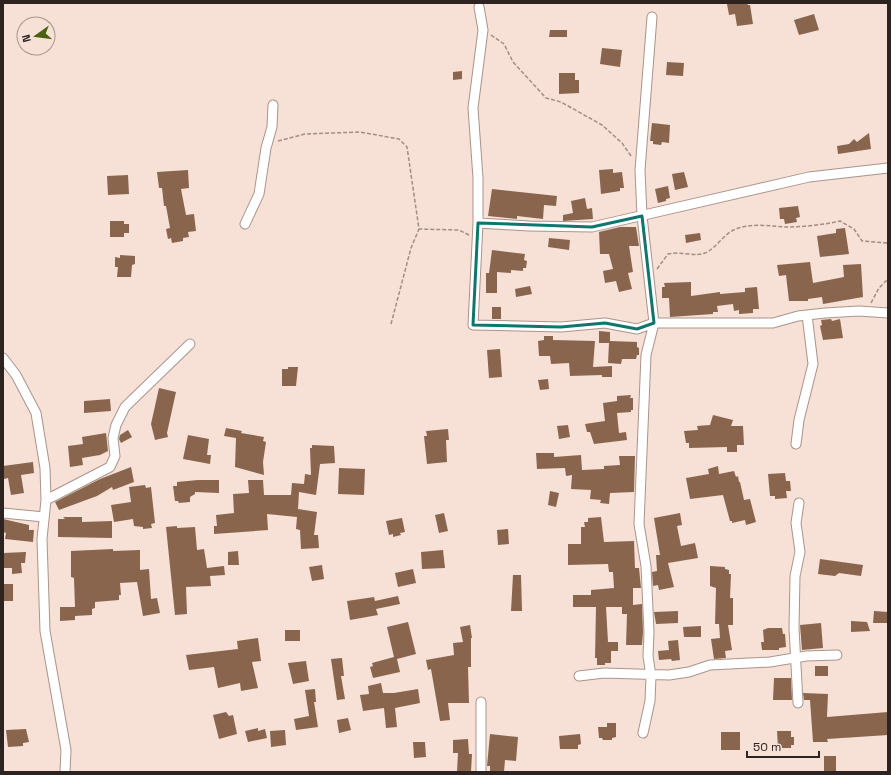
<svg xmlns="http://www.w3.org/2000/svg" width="891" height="775" viewBox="0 0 891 775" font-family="'Space Grotesk',sans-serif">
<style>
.building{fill:#89654e}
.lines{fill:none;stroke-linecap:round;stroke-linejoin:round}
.minor-casing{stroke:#aa948b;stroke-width:11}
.path{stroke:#9f8e87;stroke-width:1.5;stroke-dasharray:4 2;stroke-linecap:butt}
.minor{stroke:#fff;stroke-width:9}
.marked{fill:none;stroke:#0f766e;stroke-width:3;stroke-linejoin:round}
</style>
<rect width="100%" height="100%" fill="#f7e0d6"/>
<path class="building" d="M747,3L748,5H750L753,24L737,26L735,14L729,15L727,4Z
M814,14L819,30L799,35L794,20Z
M550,30H567V37H549Z
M602,48L622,50L620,67L600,64Z
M667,62L684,63L683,76L666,75Z
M462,71V79L453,80V72Z
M559,73H575V80H579V93L559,94Z
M652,123L670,125L669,143L662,142L661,145L653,144V141H650Z
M869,133L871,149L838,154L837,146L849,144L854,139L857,142Z
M613,169V173L622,172L624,188H620V191L601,194L599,170Z
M188,170L189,188L181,189L186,215L194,214L196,231L188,232L189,237L183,238V241L172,243L171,238L168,239L166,229L170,228L166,206H164L162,188H159L157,172Z
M684,172L688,187L675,190L672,174Z
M128,175L129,194L108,195L107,176Z
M668,186L670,198L666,199V201L658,203L655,189Z
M492,189L557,196L556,206L544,205L543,219L517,216V219L488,216Z
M585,198L587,209L592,208L593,219L563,221V215L573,213L571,201Z
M798,206L800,217L796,218L797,222L785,224L784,219H780L779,208Z
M110,221H124V224H129V233H124V237H110Z
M620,227H636L639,246H629L633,272L628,273L632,289L619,292L616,281L605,283L603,271L613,269L609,254H600L599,232Z
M845,228L849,254L820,257L817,236L836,233V229Z
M700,233L701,240L686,243L685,235Z
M549,238L570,240L569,250L548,247Z
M492,250L525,254L524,260L527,261L526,268H523V271L511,270V273L497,272V293H486V273H489Z
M120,255L135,256V264L132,265L131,277H117L118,267H115V257L120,258Z
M810,262L813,283L844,277L843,265L861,264L863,297L823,304L822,297L808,299V301H789L786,275L779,276L777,265Z
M691,282V296L720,292V294L745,292V288L757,287L759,309H753V313L739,314V310L734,311L733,304L717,306L718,312H713V314L670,317L669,298H662V287H665L664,283Z
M530,286L532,294L516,297L515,289Z
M492,307H501V319H492Z
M831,319L832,321L840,319L843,338L823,340L820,326L822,325L821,320Z
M599,331L610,332V341L637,342V347L639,348V355H637L636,359H622L621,364L608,363L609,343H599Z
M544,336H553V340L595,341L593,367L612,366V377H602V375L570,376L569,363L551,364L550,356H539L538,341L544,340Z
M500,349L502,377L489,378L487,350Z
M288,367H298L296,386H282V369H288Z
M548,379L549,389L540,390L538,380Z
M159,388L176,392L167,433L168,437L155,440L151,424Z
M631,395L630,398H633V410H631V412L617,413L619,433L626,432L627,440L594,444L590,432H587L585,424L605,421L603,403L617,401V396Z
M110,399L111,411L84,413V401Z
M713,415L733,420L731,426H743L744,445H737V452H727V447L689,448V443H686L684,431L698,430L697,426L710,425Z
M568,425L570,437L559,439L557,426Z
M226,428L242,431L241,433L264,437L263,441L266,442L263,462L264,475L235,467L236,438L224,436Z
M448,429L449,440H446L447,462L427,464L424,436H427L426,431Z
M128,430L132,437L121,443L119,439L120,435Z
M106,433L108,451L100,455L82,458L83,465L70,467L68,446L83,444L82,437Z
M188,435L209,439L207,455H211L210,464L183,459Z
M312,445L334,446L335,463L320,464L316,495L299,492L298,509L317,512L314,535H318L319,548L301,549L300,530L296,529L297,517L267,514L268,530L214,534V526H217L216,515L234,513L233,494L249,493L248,480H263L264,495H291L292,483L304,484L305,474L311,475L310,448H312Z
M536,453H554V457L581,455L582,470L604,469V466L620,465L619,456H635L634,492L610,493L609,504L600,503L601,500L590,499L591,490L571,489L572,475L566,476L565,468L537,469Z
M33,462L34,473L21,475L24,493L11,495L8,478L4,479L3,466Z
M718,466L719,474L734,471L736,477L738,476L739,482H740L744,500L750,499L756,522L746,525L745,520L732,523V521H730L723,495L690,499L686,478L709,474L708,469Z
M131,467L134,482L113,490L112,487L97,496L59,510L55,502L100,479Z
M339,468L365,469L364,495L338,494Z
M785,473L786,481H790L791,491H786L787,498L775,499V496H770L768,474Z
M198,480H219V493L195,492V494L190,497V502L179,503L178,501H175L173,486H177V482Z
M145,485L146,488L151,487L155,523L151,524L152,528L143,529V527L134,526L133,519L114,522L111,505L131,502L129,487Z
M550,491L559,493L556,507L548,505Z
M444,513L448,531L439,533L435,515Z
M680,513L682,525L677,526L681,546L695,543L698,558L668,563L674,587L659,590L658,585L653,586L652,572L657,571L656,555H660L654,518Z
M63,517H82V522L112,521V538L58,537V519H65Z
M601,517L604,542L634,541L635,568H639L641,588H633V605L642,604L643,632L642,645H626L627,614H622V607H606L608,642H618V651H611V663H605V665H597V658H595L596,607H573V595H591V590L614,588L613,572H609L608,564L568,565V544H581V527H585L584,522H588V518Z
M402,518L405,532L400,533L401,535L393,537V534L389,535L386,521Z
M3,519L29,525V530H34L33,542L5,539L6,533L3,532Z
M177,526V528L195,527L197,550L204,549L207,568L224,566L225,575L210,576L211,586L186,587L187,614L175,615L166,527Z
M508,529L509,544L498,545L497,530Z
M113,549V551L140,550V570L149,569L151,599L157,598L160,613L143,616L137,582L120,583L121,595H119V600L95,602V608L92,609V615L75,616V620L60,621V607H75L74,578L71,577V551Z
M443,550L445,568L422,569L421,552Z
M238,551L239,565H228V552Z
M26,552L25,563H21L22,573L12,574V568H3V553Z
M820,559L863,565L861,576L839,573L835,576L818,574Z
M322,565L324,579L312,581L309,567Z
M710,566L725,567V569L729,570V574H731L730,598H733V625H728L732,650L725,651L726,658L714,659L711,639L720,638L719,624H715L716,588L710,586Z
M413,569L416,583L398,587L395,573Z
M513,575H521L522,611H511Z
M3,584H13V601H3Z
M398,596L400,604L376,609L378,615L350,620L347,601L374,597L375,601Z
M678,611V623L656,624L654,612Z
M874,611L888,612V623H873Z
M851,621L867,622L870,631L851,632Z
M408,622L416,654L397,659L400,672L373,678L370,667L373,666L372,663L394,657L387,627Z
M821,623L823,648L802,650L800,625Z
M470,625L472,638H471V667H468L469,703H448L450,720L440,721L431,669L428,670L426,660L454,655L453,643L463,642L460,627Z
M701,626V637H684L683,627Z
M768,628H782L783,634H785L786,647L779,648V650H762L761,642H764L763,630Z
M285,630H300V641H285Z
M258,638L261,661L252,662L258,688L241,691L240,683L218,688L214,667L189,670L186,655L238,649L237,641Z
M678,640L680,660L672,661L671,659L659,660L658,651L669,650L668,641Z
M342,658L344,676H341L345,699L337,700L331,659Z
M306,661L309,681L293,684L288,663Z
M815,666H828V676H815Z
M774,678H791L792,700H773Z
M381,683L383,693H394L418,689L420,703L395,708L397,727L386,728L384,708L363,711L360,695L369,694L368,686Z
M315,689L316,702H314L318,727L296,730L294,719L309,716L305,690Z
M803,693L828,694L827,717L888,712V735L827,739L828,742H813L810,700H804Z
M226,712L229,716L233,715L237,734L219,739L213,715Z
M348,718L351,730L339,733L337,720Z
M607,723H616V737L612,738V740H603L602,738H599L598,727H607Z
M258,728V731L265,729L267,738L248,742L245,731Z
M26,729L29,742L23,743V746L8,747L6,730Z
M285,730L286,745L271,747L270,731Z
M777,731H791V737H794V745H791V748H778Z
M721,732H740V750H721Z
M490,734L518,737L516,761L505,760L504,772H490V766H487Z
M580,734L581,744L578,745V749H560L559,736Z
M468,739L469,754H472L471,772H457L458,753H453V740Z
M413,742H425L426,757L414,758Z
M824,756H836V772H824Z"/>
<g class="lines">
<defs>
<path id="minor" d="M479,7L483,30L473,108L478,178V223L473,325L561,327L605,323L637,329L654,323H773L798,316L825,313L859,311L888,313
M478,223L529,226L592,227L809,177L888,168
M245,224L259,194L266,148L272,127L273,105
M3,358L16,375L36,413L45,468L46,500L42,539L45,631L66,750L65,772
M796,444L799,420L813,364L807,315
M46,500L110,467L115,456L113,438L116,425L125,407L190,344
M3,513L44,517
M579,676L604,673L669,675L689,672L710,665L770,662L806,656L837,655
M798,703L794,628L795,576L800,552L796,523L799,503
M643,733L650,701L651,676L648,656L649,632L646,566L639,524L646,355L654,323L642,216L640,170L652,17
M481,772V702"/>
</defs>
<use href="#minor" class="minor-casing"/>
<path class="path" d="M491,35L504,44L513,62L546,98L561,102L602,125L622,143L631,156
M278,141L305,134L360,132L399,139L407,147L419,229L459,230L469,235
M657,269L668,254C680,251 695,257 705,253C717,248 724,233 736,229C751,223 770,226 785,227C803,227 822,225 840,221L854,229L862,241L888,243
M871,303L879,288L888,279
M391,324L411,248L419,229"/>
<use href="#minor" class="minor"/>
</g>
<path class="marked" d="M642,216L654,323L637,329L605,323L561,327L473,325L478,223L592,227Z"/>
<rect width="891" height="775" fill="none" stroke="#2d2421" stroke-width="8"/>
<g transform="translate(36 36) rotate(256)"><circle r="19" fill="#f7e0d6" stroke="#a6958e"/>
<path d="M0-3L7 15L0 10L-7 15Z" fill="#4a610d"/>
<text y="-6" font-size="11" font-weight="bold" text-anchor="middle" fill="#2d2421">N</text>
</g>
<path d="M747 751v6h72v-6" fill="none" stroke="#2d2421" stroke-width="2"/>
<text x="753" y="751" font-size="12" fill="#2d2421" stroke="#f7e0d6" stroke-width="3" paint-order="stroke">50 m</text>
</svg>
